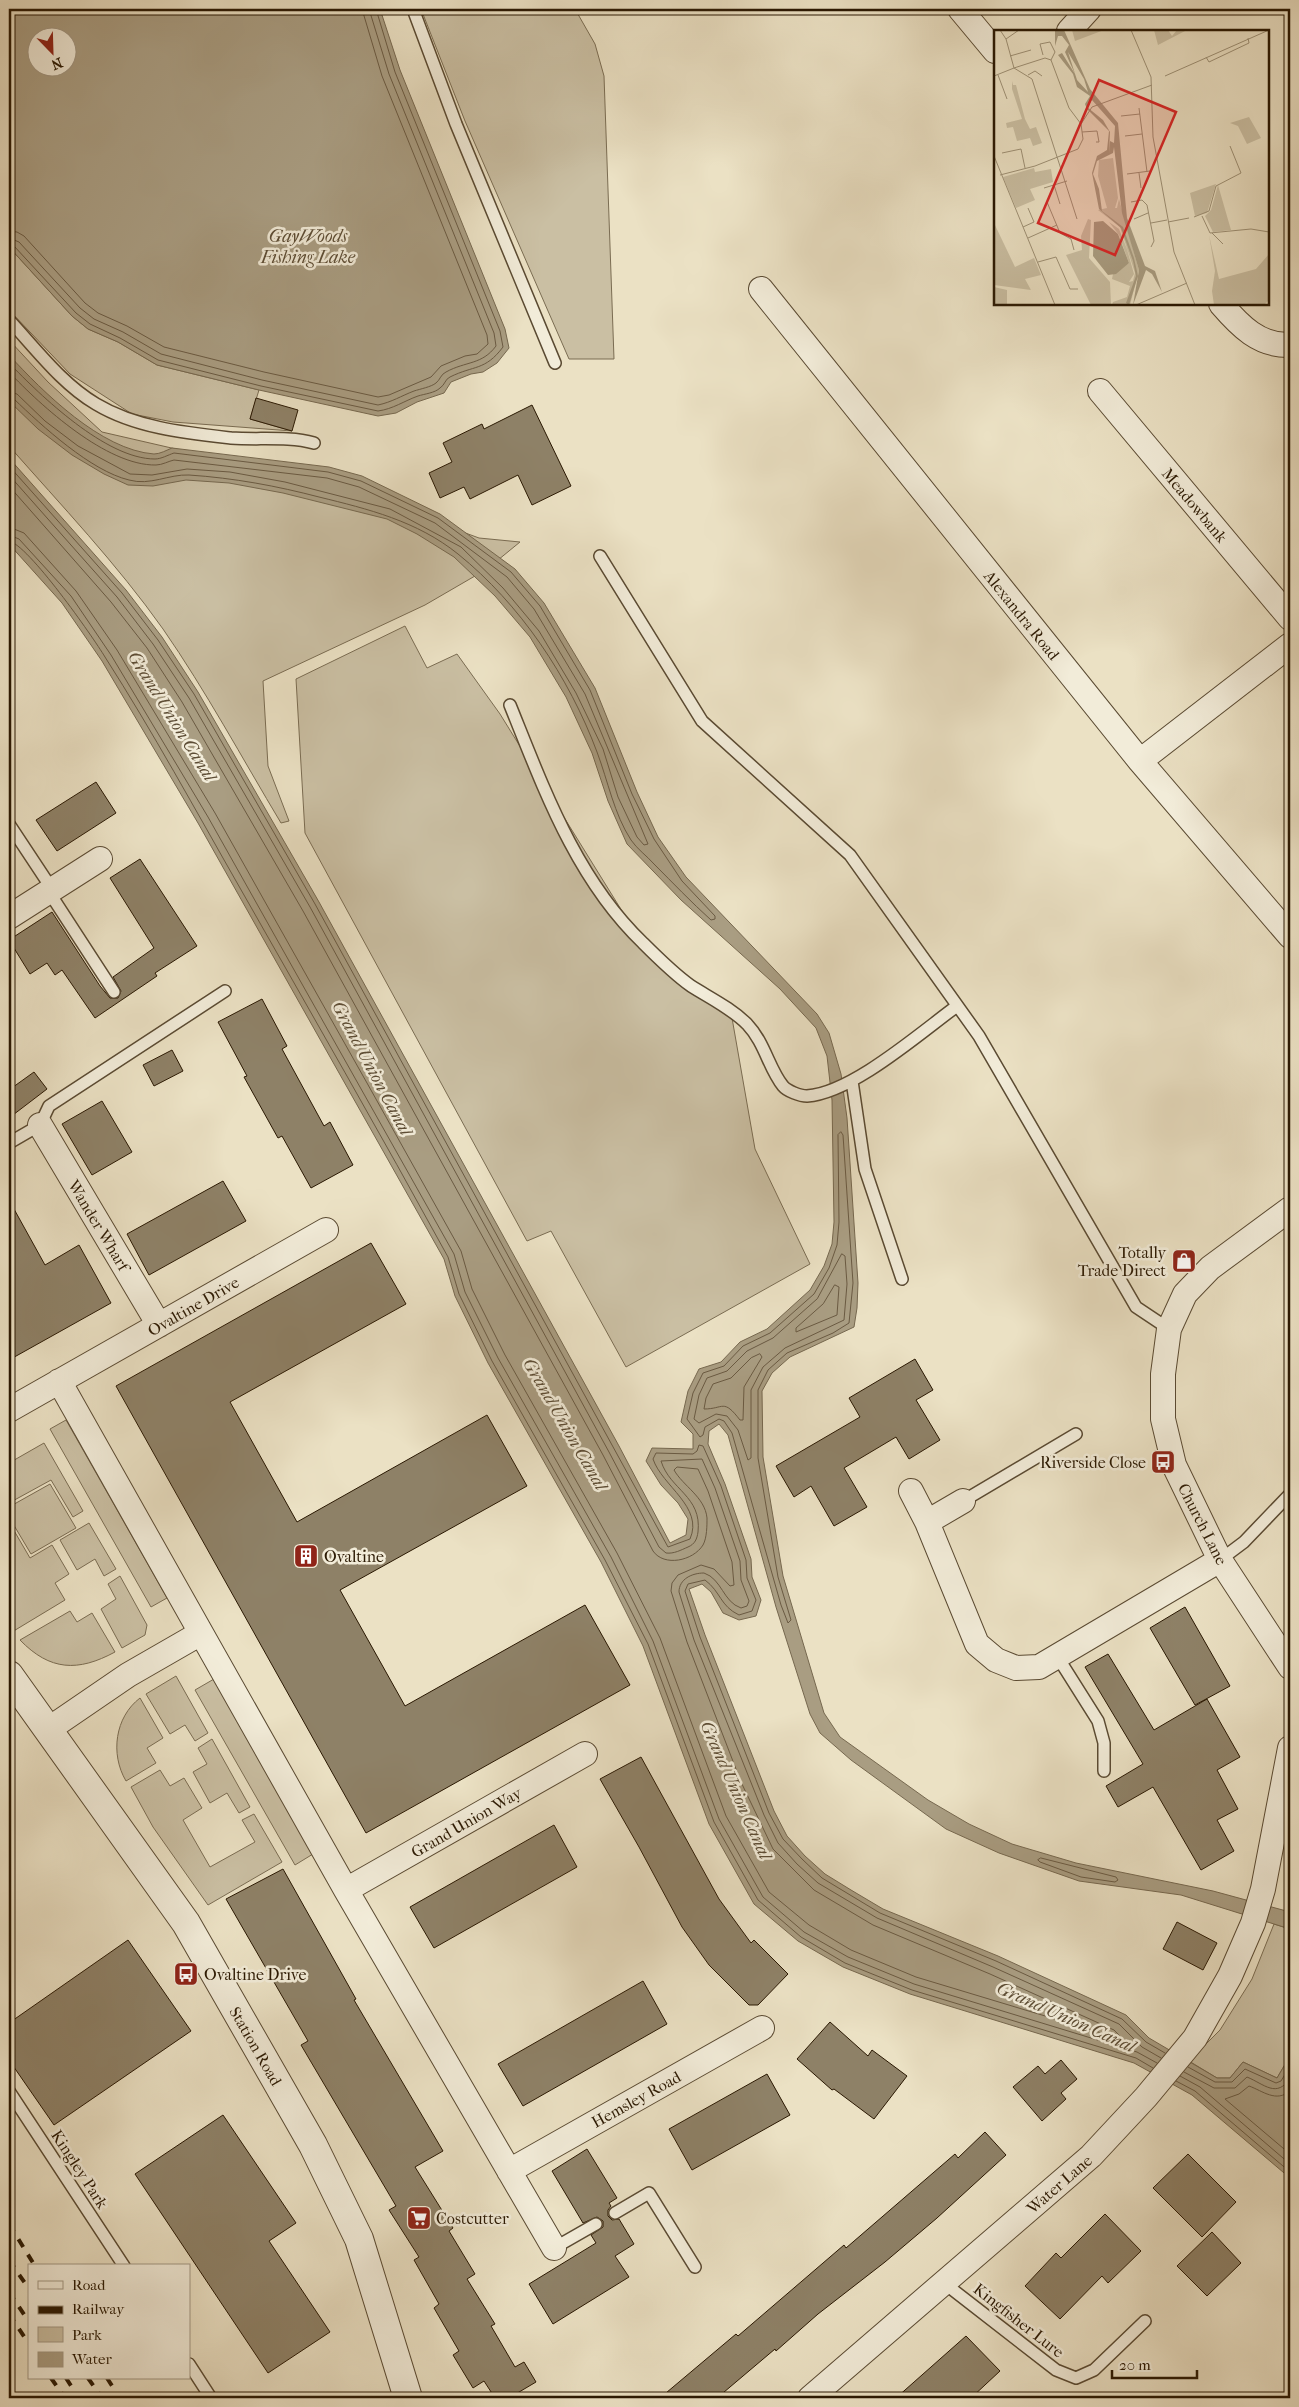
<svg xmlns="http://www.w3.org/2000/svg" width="1299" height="2407" viewBox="0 0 1299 2407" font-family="'IM FELL French Canon',serif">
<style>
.green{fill:#cabfa3;stroke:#7a6c52}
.water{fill:#a99d82;stroke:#76684f;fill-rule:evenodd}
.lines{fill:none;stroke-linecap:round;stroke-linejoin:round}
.shore{stroke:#6a5a42;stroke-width:1}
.building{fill:#8e8167;stroke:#2a1802}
.service-casing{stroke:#5a4a32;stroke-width:14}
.minor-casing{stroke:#5a4a32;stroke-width:26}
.tertiary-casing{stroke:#5a4a32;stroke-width:30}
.service{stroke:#f2ecd9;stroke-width:11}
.minor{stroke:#f2ecd9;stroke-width:24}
.tertiary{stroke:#f2ecd9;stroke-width:28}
.rail{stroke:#2a1802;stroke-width:4;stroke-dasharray:9 9;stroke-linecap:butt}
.labels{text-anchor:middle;stroke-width:5;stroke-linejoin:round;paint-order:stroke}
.street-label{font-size:16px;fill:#2a1802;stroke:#f2ecd9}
.poi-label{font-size:16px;fill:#2a1802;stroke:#f2ecd9;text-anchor:start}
.water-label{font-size:18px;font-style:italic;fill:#5d4d35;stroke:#f2ecd9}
.inset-road{fill:none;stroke:#9e9176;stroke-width:1}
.view{fill:#d62828;fill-opacity:0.15;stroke:#d62828;stroke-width:2.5}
.inset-edge{fill:none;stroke:#2a1802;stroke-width:2.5}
</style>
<rect width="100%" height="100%" fill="#ebe1c4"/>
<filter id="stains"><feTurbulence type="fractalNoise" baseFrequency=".004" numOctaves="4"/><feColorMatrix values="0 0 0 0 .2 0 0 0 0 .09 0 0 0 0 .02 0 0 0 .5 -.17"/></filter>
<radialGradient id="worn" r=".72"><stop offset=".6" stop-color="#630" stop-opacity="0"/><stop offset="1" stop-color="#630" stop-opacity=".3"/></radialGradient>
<path class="green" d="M421,9H575L595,44L604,76L614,359H569L465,121Z
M9,247L72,316L88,329L118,342L157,365L259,390L250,419L292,431L173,422L132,414L70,374L9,310Z
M9,340L48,382L102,432L341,487L479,538L520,542L487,569L425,605L263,681L268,766L289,821L281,823C242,758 206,691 163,629C117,564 61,505 9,446Z
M405,626L427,668L457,654L500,714L635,932L732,1018L755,1149L810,1264L626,1367L551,1231L527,1241L305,833L296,679Z
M66,1420L167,1598L151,1607L50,1429Z
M44,1443L83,1511L73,1517L51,1480L9,1503V1463Z
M50,1484L76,1528L31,1554L9,1517V1507Z
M9,1522L30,1558L52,1545L69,1574L55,1583L65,1600L12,1632L9,1627Z
M89,1523L116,1569L104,1576L95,1559L77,1570L60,1540Z
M120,1576L147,1625L145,1635L122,1648L101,1609L116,1599L108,1584Z
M70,1611L77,1622L92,1613L115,1652C78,1672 50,1671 20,1640Z
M176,1676L208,1733L195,1741L185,1725L170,1734L146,1694Z
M214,1679L313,1854L295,1865L195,1690Z
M140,1698L163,1738L147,1748L156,1763L126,1781C110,1754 115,1717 140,1698Z
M212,1739L250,1807L239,1813L227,1793L210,1803L193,1772L207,1764L198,1748Z
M160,1770L170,1786L184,1778L202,1808L183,1820L210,1867L255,1842L242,1820L254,1814L282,1862L208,1905L153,1827L131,1787Z
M1274,1924L1290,1929V2056L1277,2078L1243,2062L1230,2078H1217L1189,2061L1220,2030L1252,1979Z"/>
<path class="water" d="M9,9H380L400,70L505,329L509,348L497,363L483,372L471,374L451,382L444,393L417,402L396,413L378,416L259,390L157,365L118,342L88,329L72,316L9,247ZM38,38H68V68H38Z
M9,355C43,392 101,450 154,454C160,454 167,450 172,448L329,467L362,476L440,514L515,569L544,603L595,688L637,792L658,837L686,877L817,1014L829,1033L841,1074L847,1118L858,1283L857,1308L854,1327L790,1357L772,1373L762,1391L763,1457L783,1576L824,1713L840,1737L928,1800L969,1824L1012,1844L1076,1863L1213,1891L1290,1912V1929L1181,1895L1079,1881L999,1853L946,1829L851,1760L820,1733L810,1714L776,1607L728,1435L719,1424L709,1431L708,1444L725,1484L751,1559L752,1577L761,1600L756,1616L739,1620L723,1613L711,1592L702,1584L689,1589L705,1635L774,1811L787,1836L805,1856L825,1874L851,1890L883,1909L998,1956L1126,2015L1149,2038L1217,2078H1230L1243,2062L1277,2078L1290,2056V2178L1192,2095L1134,2063L910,1994L843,1967L798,1941L754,1904L709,1824L643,1646L601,1562L488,1363L455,1296L444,1259L198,823L102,661L62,603L9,544V458L126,590L162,637L198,692L319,902L619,1446L670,1543L686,1535L688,1519L678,1503L661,1485L646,1461L652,1448L693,1449V1434L681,1422L688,1391L699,1369L721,1362L740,1342L767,1329L810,1290L824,1266L832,1244L834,1222L832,1100L827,1056L816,1028L780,989L681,900L627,844L608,801L592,753L566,697L530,637L495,596L454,557L417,534L387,519L283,493L229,483L186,480L153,486L128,485L104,474L72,455L38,429L9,401Z"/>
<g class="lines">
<path class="shore" d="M9,231L17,232L24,236L85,303L98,313L127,326L164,347L264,372L378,397L389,395L431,377L441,366L465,356L477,354L488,344L487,335L382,76L362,9
M9,238L19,242L80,308L94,319L123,332L161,354L262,380L378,405C392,402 401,396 414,391C420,389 431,387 436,383C440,380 441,374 446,372C466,361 482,365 496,346L494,333L389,74L369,9
M9,244L14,246L76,313L90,324L120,338L158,360L261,386L378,411C393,409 404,401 418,396C424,394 435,393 440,388C445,385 445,379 450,377C474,365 485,371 503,347L500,331L395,72L376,9
M9,363C41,396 106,459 155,459C161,459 168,455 174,453L328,472L361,481L438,518L511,572L540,606L590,690L632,794L654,839L682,881L715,916V919L711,920C691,902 673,883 654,864C647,856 637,849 631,840C614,814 608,781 597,752C569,677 520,604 458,554C417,521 368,509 319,497C277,486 234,478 189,475C169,474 150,486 129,480C91,471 42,426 14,399L9,398
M9,372C41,406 107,466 156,465C162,465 169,461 174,460L327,478L359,487L435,523L507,577L534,609L585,694L648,844L644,845L637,837L618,797L603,749L576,693L539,631L503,588L461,547L390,509L285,482L230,472L187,469L152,475L130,474L78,446L45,421L17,394L9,392
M9,466L122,593L158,640L194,694L315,904L668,1547L690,1539C704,1507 662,1486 653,1459L656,1453L693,1454L697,1451L699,1445L703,1446L721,1486L746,1560L747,1578L756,1600L752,1611L739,1615C720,1606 721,1592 705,1580L688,1584L685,1591L700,1637L769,1813L783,1839L802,1859L822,1878L880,1913L996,1961L1122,2019L1146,2042L1165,2053
M9,475L117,597L153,644L189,698L310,907L609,1452L659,1547L666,1553C674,1554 681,1550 688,1547C695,1544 697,1539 698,1532C702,1496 670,1490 661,1461L702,1459L715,1488L740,1561L741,1580L749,1601L747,1606L741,1608C723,1602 722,1579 704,1573C692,1573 679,1579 679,1592L694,1640L764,1815L778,1843L797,1864L818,1883L877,1918L993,1967L1119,2024L1142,2047L1161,2058
M9,486L111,602L147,648L182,702L303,911L603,1455L653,1551C664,1567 693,1561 703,1545C707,1538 707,1525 707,1518C705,1497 683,1486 674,1470L677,1467L698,1469L708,1491L732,1562L734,1585L730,1586L714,1569L701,1565L678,1575L672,1583L671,1591L687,1642L741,1782L773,1849L814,1890L873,1925L990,1974L1114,2030L1119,2035L1118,2038L916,1977L851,1950L809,1925L769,1892L726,1816L660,1638L617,1553L505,1355L472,1289L461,1251L367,1083L215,813L117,650L76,591L24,533L9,527
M9,535L19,539L71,596L111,655L208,817L454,1254L465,1292L498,1358L611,1557L653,1641L719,1819L763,1897L804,1932L848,1957L914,1984L1137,2052L1157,2063
M9,541C28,544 93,637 105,657C153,732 196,811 240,888C310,1011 380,1133 448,1257L459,1294L492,1361L605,1560L648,1644L714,1822L758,1900L801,1937L845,1963L912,1990L1136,2058L1153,2068
M841,1132L843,1135L853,1283L849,1323L833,1333L787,1353L768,1370L758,1390V1458L778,1577L791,1620L788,1623L781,1605L732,1433L724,1421L719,1419L705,1427L703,1435L700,1437L687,1419L693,1393L703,1373L724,1366L743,1346L770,1333L814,1294L829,1268L837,1245L839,1222L838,1135Z
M842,1254L845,1256L847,1284L844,1320L785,1348L763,1367L751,1390V1458L748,1460L738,1430L727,1416L716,1414L699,1423L694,1419L699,1395L707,1378L727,1371L747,1351L773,1338L817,1299Z
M835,1285L839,1287L837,1315L796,1332V1328L823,1304Z
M760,1354L762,1357L744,1387L743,1420H740C723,1398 724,1409 704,1409L706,1398L713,1384L731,1378L751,1358Z
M1041,1858L1116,1877L1118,1880L1115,1882L1081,1877L1040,1862L1038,1860Z
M1188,2067L1215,2082H1232L1245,2069L1276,2083L1281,2081L1290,2066
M1184,2072L1214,2088H1235L1247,2077C1264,2084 1277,2099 1290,2078
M1180,2076L1200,2087L1290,2164
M1176,2081L1195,2091L1290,2172
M1290,2091C1276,2103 1263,2091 1249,2086L1239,2094L1225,2099L1290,2154"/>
</g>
<path class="building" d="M256,398L298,410L292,431L250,419Z
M532,405L571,486L532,505L518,475L470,499L464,487L440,498L429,473L452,462L443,443L482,424L484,429Z
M96,782L116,813L57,851L36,820Z
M140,859L197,946L155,973L157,976L95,1018L62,970L55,975L47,963L30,974L9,940L52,912L100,986L110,998H118L121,991L113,977L154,948L110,878Z
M262,999L287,1046L282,1049L324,1126L330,1122L353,1165L311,1188L282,1136L278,1138L244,1077L247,1076L218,1022Z
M172,1050L183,1071L154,1086L143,1065Z
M34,1072L47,1089L9,1118V1090Z
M102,1101L132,1152L92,1175L62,1124Z
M223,1181L246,1221L149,1275L127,1234Z
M9,1200L45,1265L79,1245L111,1303L9,1360Z
M371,1243L406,1304L230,1402L297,1522L487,1415L527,1486L340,1590L405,1706L585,1605L630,1685L366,1833L116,1386Z
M915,1359L933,1390L916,1400L940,1440L909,1459L896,1437L844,1468L867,1507L834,1526L811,1486L794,1497L776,1466L860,1417L849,1398Z
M1185,1607L1230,1686L1195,1705L1150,1628Z
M1108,1654L1154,1730L1207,1699L1240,1757L1217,1770L1238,1809L1217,1820L1234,1851L1201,1870L1153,1787L1118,1807L1106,1786L1143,1764L1085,1667Z
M641,1757L719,1899L751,1943L754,1940L788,1974L758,2005H749L709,1965L682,1927L639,1847L600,1779Z
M554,1825L577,1867L434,1948L410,1907Z
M283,1869L356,1999L354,2000L443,2151L415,2167L453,2228L449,2231L475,2274L467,2279L495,2324L491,2326L515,2367L524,2362L536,2382L509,2398H495L484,2381L473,2388L453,2355L459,2351L434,2308L439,2304L414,2260L419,2257L389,2210L396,2206L301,2045L308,2041L226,1899Z
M1177,1922L1217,1943L1203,1970L1163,1949Z
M128,1940L191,2031L54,2125L9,2060V2023Z
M643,1981L667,2024L523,2106L498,2064Z
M830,2022L868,2056L872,2050L907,2076L874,2119L834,2089L832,2090L797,2059Z
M1061,2060L1077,2079L1061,2093L1066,2099L1042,2121L1013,2087L1038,2066L1045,2074Z
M767,2074L790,2115L692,2170L669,2129Z
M223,2115L296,2223L269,2241L330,2332L268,2373L135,2174Z
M985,2132L1006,2155L937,2218L885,2262L818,2314L776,2351L775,2349L717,2398H660L736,2334L738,2336L844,2245L846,2248L955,2154L958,2158Z
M587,2149L617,2198L609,2203L611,2206L608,2210V2216L612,2220L619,2219L634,2244L615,2256L629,2277L553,2324L529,2284L596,2243L591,2235L603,2227V2221L597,2217L583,2223L552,2171Z
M1188,2154L1236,2202L1202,2237L1153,2188Z
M1105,2214L1141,2251L1108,2283L1102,2276L1060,2319L1025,2286L1056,2253L1061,2258Z
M1212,2232L1241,2263L1207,2296L1177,2266Z
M966,2336L1000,2371L971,2398H896Z"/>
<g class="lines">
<defs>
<path id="service" d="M413,9L456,124L555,363
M9,320C36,349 62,384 96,404C136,428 186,433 231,438C259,440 288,436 314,443
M600,556L702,721L850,855L979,1036L1136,1307L1169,1329
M510,705C544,789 576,879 643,943C658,958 674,974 691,986C710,998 731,1008 747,1024C765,1043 769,1069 783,1086C787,1091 800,1096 807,1096C852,1093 920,1033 957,1006
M9,824L52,889
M49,892L114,992
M852,1081L865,1169L902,1279
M9,1143L40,1125L49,1106L225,991
M963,1501L1076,1434
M1220,1560L1244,1542L1290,1494
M1057,1656L1098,1721L1104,1743V1771
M9,2091L124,2266
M615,2213L649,2193L695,2267
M554,2248L596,2224
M944,2283L1056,2370L1076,2378L1094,2370L1145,2321
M189,2364L211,2398"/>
<path id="minor" d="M960,9L995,51
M1069,31L1089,9
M761,289L1140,761L1290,936
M1221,304C1240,326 1259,346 1290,345
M1100,391L1290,618
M1140,761L1290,645
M9,917L100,859
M40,1125L159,1325
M1290,1209L1210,1268L1185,1294L1169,1329L1163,1374V1419L1174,1465L1220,1560L1290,1667
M59,1381L346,1890L554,2248
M9,1410L326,1230
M911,1491L927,1522
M963,1501L927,1522L977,1644L996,1660L1016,1668L1039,1667L1220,1560
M49,1729L128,1675L201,1633
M346,1890L585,1754
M509,2171L762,2028
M810,2398L1091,2156L1146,2097L1195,2038L1230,1976L1253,1923L1263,1889L1290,1748"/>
<path id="tertiary" d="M9,1675L186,1923L313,2145L359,2239L408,2398"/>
</defs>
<use href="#service" class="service-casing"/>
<use href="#minor" class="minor-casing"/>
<use href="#tertiary" class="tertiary-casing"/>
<use href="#service" class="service"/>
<use href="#minor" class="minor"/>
<use href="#tertiary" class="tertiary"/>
<path class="rail" d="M9,2224L35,2266
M9,2260L29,2289
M9,2292L29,2322
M9,2314L29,2344
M51,2378L65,2398
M66,2378L79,2398
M88,2378L102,2398
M107,2378L120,2398"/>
</g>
<defs>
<symbol id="shop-square" viewBox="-11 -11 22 22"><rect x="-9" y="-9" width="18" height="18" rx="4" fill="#8f2418" stroke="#f2ecd9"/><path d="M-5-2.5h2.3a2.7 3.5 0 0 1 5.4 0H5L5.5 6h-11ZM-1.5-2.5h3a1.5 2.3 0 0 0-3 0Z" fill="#fff"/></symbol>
<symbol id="bus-square" viewBox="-11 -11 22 22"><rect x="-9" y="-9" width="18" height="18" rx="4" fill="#8f2418" stroke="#f2ecd9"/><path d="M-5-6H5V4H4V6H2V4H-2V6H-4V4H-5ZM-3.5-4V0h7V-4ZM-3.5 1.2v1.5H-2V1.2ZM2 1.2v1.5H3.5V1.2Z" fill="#fff"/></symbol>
<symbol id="building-square" viewBox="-11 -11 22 22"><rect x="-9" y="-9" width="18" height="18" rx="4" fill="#8f2418" stroke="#f2ecd9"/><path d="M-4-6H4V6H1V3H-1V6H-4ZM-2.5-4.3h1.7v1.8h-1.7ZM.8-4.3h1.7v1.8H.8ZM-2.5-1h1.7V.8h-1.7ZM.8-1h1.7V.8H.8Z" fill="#fff"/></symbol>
<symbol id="supermarket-square" viewBox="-11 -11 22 22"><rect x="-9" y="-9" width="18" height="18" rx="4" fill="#8f2418" stroke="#f2ecd9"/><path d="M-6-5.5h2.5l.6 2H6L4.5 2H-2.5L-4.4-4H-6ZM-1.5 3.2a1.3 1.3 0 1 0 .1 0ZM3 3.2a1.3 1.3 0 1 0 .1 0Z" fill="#fff"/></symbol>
</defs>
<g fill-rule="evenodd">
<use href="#shop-square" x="1170" y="1247" width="28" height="28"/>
<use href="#bus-square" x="1149" y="1448" width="28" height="28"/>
<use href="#building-square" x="292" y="1542" width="28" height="28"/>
<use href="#bus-square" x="172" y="1960" width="28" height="28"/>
<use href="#supermarket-square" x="405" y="2204" width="28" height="28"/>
</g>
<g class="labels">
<g class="street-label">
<text transform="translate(1195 505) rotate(50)" y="6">Meadowbank</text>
<text transform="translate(1022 615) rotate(51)" y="6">Alexandra Road</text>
<text transform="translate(99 1225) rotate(59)" y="6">Wander Wharf</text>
<text transform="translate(193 1306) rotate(-30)" y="6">Ovaltine Drive</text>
<text transform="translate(1203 1524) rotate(63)" y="6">Church Lane</text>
<text transform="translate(466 1822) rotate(-30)" y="6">Grand Union Way</text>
<text transform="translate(256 2046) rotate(60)" y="6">Station Road</text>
<text transform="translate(636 2099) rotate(-29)" y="6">Hemsley Road</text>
<text transform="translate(80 2169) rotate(57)" y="6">Kingley Park</text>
<text transform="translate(1059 2184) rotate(-41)" y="6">Water Lane</text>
<text transform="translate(1019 2320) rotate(38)" y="6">Kingfisher Lure</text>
</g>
<g class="poi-label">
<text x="1166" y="1258" text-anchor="end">Totally<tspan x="1166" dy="18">Trade Direct</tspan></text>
<text x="1146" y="1468" text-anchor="end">Riverside Close</text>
<text x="324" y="1562">Ovaltine</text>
<text x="204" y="1980">Ovaltine Drive</text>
<text x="436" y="2224">Costcutter</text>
</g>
<g class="water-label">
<text x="308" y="242">GayWoods<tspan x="308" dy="21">Fishing Lake</tspan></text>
<text transform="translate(172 716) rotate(58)" y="6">Grand Union Canal</text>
<text transform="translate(372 1068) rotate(62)" y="6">Grand Union Canal</text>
<text transform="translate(565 1424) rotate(60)" y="6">Grand Union Canal</text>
<text transform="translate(736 1790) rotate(66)" y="6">Grand Union Canal</text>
<text transform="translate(1066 2017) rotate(24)" y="6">Grand Union Canal</text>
</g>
</g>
<g transform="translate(994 30)">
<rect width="275" height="275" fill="#ebe1c4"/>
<path d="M78,0H110L81,11ZM160,0H174L178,6L183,0H193L164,15ZM18,51L19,55H22L31,89L36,99L42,97L48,113L39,116L36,108L23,111L19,97L13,98L12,93L28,89L18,59ZM255,87L267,108L253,114L244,96L236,93ZM119,128L124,168L121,178H116H123L125,169L145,240L136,275H118L119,272L133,267L136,256L118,249L119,244L135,233L125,205L115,192L125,199L133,219L140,244L135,252L139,251L141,243L126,197L104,180L113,178L104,146L105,130ZM40,138L41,142L57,139L59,152L36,159L41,170L22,178L9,147ZM222,154L213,183L201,186L196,163ZM224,155L237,200L219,202L211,186L217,180ZM94,189L97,190L95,228L116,252L117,275H97L72,225L88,220L87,206ZM0,193L21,237L40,228L47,245L31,249L37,260L0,255ZM215,205L225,249L262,239L275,224V270L270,275H220L218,261L221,241ZM0,257L13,260V275H0Z" fill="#cabfa3"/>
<path d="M61,0H70L96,59L124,93L133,188L151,236L161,241L168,262L158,244L152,240L139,275L145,240L128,183L120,117L119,123L103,131L99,144L105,159L108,181L129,197L140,228L144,246L135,275L132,273L142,246L139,231L127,198L105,179L98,143L103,126L113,120L115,101L93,79L91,74L96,66L83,57L79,44L64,25L68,23L81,44L71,22L75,15L68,6H64L61,16ZM74,22L90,49L94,62L83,50ZM98,70L121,96L120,113L116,111L115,123L116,102L109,90L93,77ZM109,191L124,204L135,233L122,244L114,245L99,226L100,192Z" fill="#a99d82" fill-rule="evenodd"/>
<path class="inset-road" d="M137,0L157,47L159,107L180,222L201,275M12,9L25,0M49,25L46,14L56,12L61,22L57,30M16,26L37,20M212,27L215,32L255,13L254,8M57,30L75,78L87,94M20,38L38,49L83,189M20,38L51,28L57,30M4,45L13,69M34,45L41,41L48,46M0,46L20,38L12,9L6,0M171,46L275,0M145,78L153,142M127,86L146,84M88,102L103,101L105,112H102M131,106L148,104M8,123L27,119L31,138M0,126L61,275M145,143L147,158M133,144L156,141M6,145L41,136L84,119L89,109L87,94L98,77L158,55M60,155L66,174M50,158L73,151M53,172L66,203L77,209L80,220M137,172L148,170L153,175L160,211L157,217M208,186L216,203L257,199L275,202M200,187L215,181L222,156L247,143L236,116M140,189L154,183M174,192L195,188M157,193L173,190M29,197L40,192L34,178M218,203L229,214M34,208L63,195M44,232L62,227L76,259H84M142,275L193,253"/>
<path class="view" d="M105,50L182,82L121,225L44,193Z"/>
<rect width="275" height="275" class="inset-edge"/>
</g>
<rect width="1299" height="2407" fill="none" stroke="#ebe1c4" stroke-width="30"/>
<rect x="10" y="10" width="1279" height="2387" fill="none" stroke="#2a1802" stroke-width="2.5"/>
<rect x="15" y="15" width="1269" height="2377" fill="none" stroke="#2a1802"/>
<rect x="28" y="2264" width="162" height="115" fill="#f2ecd9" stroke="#a29783"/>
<rect x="38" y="2281" width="25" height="8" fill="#f2ecd9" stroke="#a29783"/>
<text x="72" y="2290" font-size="15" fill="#2a1802">Road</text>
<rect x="38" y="2306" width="25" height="8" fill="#2a1802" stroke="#a29783"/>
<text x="72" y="2314" font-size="15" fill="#2a1802">Railway</text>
<rect x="38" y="2327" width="25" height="15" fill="#cabfa3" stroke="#a29783"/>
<text x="72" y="2340" font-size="15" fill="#2a1802">Park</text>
<rect x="38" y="2352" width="25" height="15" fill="#a99d82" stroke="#a29783"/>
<text x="72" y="2364" font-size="15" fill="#2a1802">Water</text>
<g transform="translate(52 52) rotate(157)"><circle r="24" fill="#f2ecd9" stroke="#a29783"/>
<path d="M0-4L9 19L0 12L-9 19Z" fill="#8f2418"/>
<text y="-8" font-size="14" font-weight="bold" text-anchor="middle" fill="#2a1802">N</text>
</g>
<path d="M1112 2370v8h85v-8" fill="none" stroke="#2a1802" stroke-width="2.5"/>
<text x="1119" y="2370" font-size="15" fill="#2a1802" stroke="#f2ecd9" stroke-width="4" paint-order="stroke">20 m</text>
<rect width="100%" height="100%" filter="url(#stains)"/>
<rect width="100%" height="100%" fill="url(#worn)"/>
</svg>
